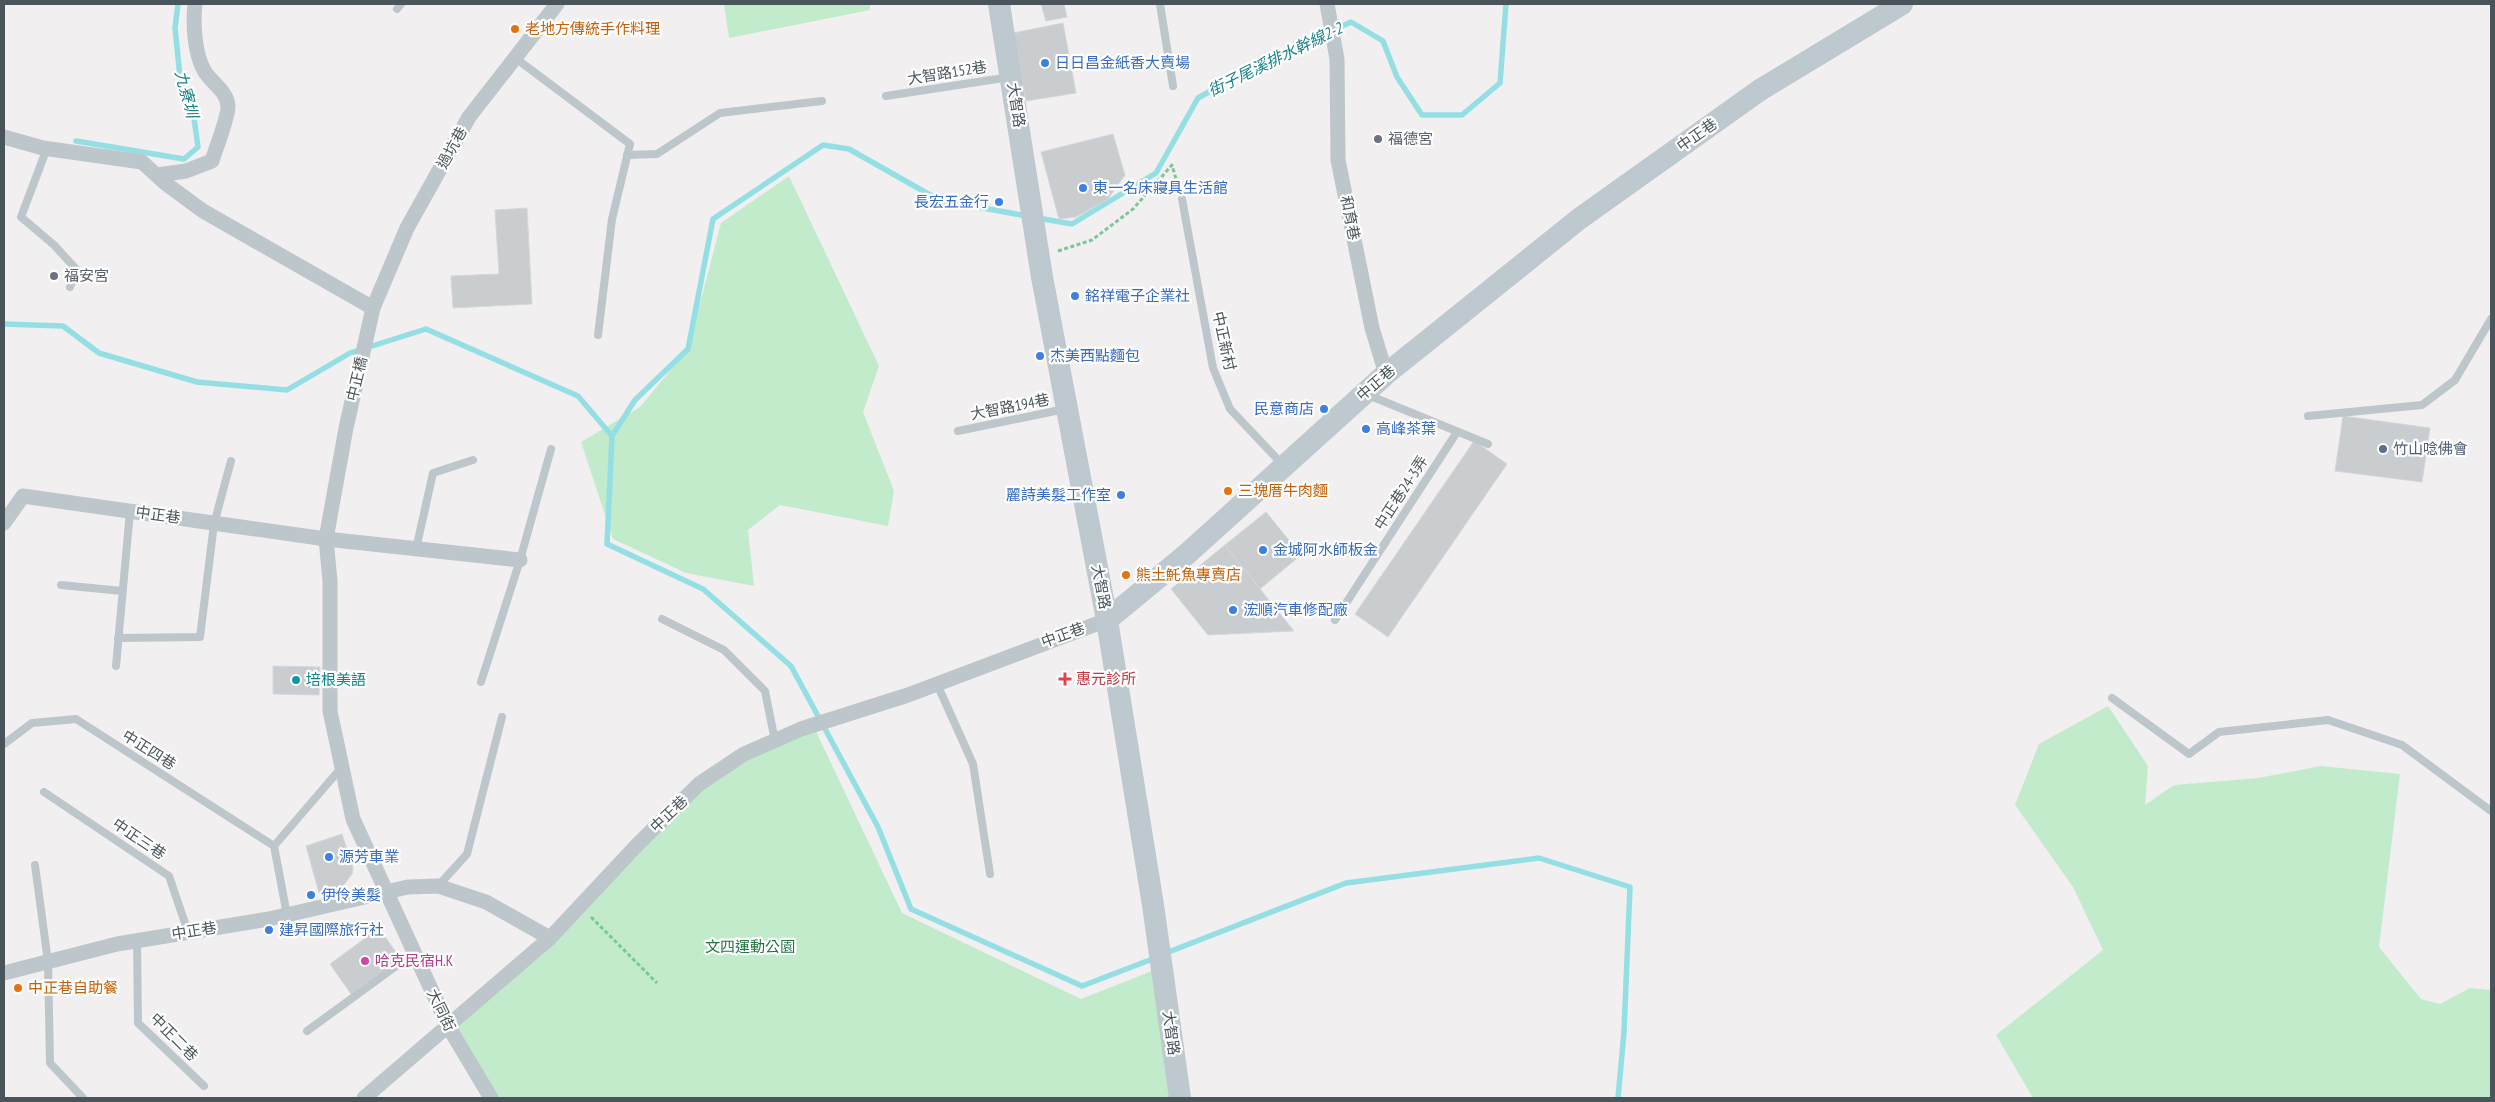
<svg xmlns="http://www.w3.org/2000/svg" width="2495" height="1102" viewBox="0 0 2495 1102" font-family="'PT Sans Narrow','Noto Sans TC',sans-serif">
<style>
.green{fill:#c2ebcc}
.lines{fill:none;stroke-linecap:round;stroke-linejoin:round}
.stream{stroke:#93dfe4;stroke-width:5.5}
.building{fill:#cacdd0;stroke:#d4d7da}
.path{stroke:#7dc697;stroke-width:3;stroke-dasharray:4 2.5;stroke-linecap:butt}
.lane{stroke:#bcc6cb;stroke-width:8}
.street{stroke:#bcc6cb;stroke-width:15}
.secondary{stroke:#bdc8cf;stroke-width:22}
.food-dot{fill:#e8710a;stroke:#fff;stroke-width:2}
.shop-dot{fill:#3f7fe0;stroke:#fff;stroke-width:2}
.worship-dot{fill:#6b7280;stroke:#fff;stroke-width:2}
.service-dot{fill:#5c6f8a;stroke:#fff;stroke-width:2}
.health-dot{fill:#e0444e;stroke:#fff;stroke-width:2}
.culture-dot{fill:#0f9aa8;stroke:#fff;stroke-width:2}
.hotel-dot{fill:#d1479c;stroke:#fff;stroke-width:2}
.labels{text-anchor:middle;stroke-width:4.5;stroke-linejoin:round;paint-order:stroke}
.food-label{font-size:15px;fill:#c56008;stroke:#fff;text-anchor:start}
.shop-label{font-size:15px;fill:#366cbe;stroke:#fff;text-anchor:start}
.street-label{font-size:15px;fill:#49555b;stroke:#fff}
.worship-label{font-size:15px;fill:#5b616d;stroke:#fff;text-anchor:start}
.service-label{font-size:15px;fill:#4e5e75;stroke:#fff;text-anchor:start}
.health-label{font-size:15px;fill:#be3a42;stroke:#fff;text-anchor:start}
.culture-label{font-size:15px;fill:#0d838f;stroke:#fff;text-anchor:start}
.park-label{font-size:15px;fill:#20763e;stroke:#fff}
.hotel-label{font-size:15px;fill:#b23c85;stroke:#fff;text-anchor:start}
.water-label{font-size:16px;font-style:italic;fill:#198288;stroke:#fff}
</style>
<rect width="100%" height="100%" fill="#f2eff0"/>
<path class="green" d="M724,4H870V10L729,38Z
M789,176L879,366L863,412L894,491L888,526L780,505L748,530L754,586L686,573L613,539L581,442L640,407L688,349L721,223Z
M2108,706L2148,766L2145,805L2174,785L2258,778L2321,766L2400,774L2379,947L2421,999L2440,1004L2470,988L2491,990V1098H2033L1996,1035L2103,950L2073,887L2015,805L2039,744Z
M813,725L902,913L1081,999L1162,967L1181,1098H496L456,1027L699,784Z"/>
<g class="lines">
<path class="stream" d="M76,141L184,159L198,147L192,104L180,77L175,28L178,4
M1038,218L1072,224L1156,173L1198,98L1280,53L1351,22L1383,41L1397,77L1422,115H1462L1500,83L1506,4
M4,324L63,326L99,353L197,382L287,390L350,353L426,329L578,396L612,436L607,544L703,589L791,666L878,827L911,909L1082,986L1155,958
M612,436L635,400L688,349L713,219L823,145L849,149L939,200L1027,216
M1166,953L1346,883L1539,858L1630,887L1624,1032L1618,1098"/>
</g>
<path class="building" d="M1041,4H1064L1067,17L1046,21Z
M1063,23L1076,93L1026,101L1013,33Z
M1113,134L1125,175L1107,200L1076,217L1059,219L1041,152Z
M527,208L532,304L453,308L451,276L499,274L495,210Z
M2343,416L2430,428L2422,482L2335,471Z
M1474,441L1507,464L1388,637L1355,614Z
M1266,512L1301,555L1260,589L1225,545Z
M1225,545L1260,589L1294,631L1208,635L1171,589Z
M273,666L320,667L319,695L273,694Z
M342,834L353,868L352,874L343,886L319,893L306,846Z
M379,928L400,958L351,994L330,964Z"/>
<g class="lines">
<path class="path" d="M1058,251L1092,240L1133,209L1172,165L1178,186
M591,917L657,983"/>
<path class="lane" d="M1160,4L1173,86
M397,9L401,4
M514,57L630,144L612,219L598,335
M886,96L1010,77
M47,148L21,217L54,245L77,270L70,287
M627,155L657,154L720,113L822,101
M1182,199L1213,368L1230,409L1283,465
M1368,395L1488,444
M2308,416L2422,405L2455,380L2491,319
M958,431L1065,409
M416,549L433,473L473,460
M61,585L122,591
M662,619L724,650L765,691L775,741
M1335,620L1457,432
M118,638L200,637L214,524L231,461
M116,666L130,511
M481,682L520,560L551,449
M937,684L973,764L990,874
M2112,698L2189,754L2219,732L2328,720L2402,745L2491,811
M4,744L32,723L76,719L274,846L287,915
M44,792L169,876L188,932
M274,846L341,768
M35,865L48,962L50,1063L83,1098
M438,886L467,854L502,717
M137,940L138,1023L204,1086
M307,1031L414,953"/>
<path class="street" d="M1327,4L1337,59L1338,160L1372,328L1386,374
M4,137L43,148L142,162L165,183L203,211L373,308
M157,175L186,171L212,161C215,151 229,115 228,106C227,91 212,83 205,72C194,54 193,23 195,4
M4,523L23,496L326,539L520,560
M4,973L117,944L269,919L408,887L438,886L486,902L550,938
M364,1098L550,938L637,845L699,784L744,754L801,729L908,695L1107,620
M491,1098L448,1026L353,819L330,711V581L326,539L346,428L373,308L407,228L469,117L557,4"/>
<path class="secondary" d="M999,4L1042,277L1107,620L1153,905L1180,1098
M1107,620L1187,554L1386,374L1579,219L1760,90L1902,4"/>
</g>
<g class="food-dot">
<circle cx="515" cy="29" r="5"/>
<circle cx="1228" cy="491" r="5"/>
<circle cx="1126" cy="575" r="5"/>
<circle cx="18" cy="988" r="5"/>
</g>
<g class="shop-dot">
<circle cx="1045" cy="63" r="5"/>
<circle cx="1083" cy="188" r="5"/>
<circle cx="999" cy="202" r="5"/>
<circle cx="1075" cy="296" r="5"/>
<circle cx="1040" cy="356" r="5"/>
<circle cx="1324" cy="409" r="5"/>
<circle cx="1366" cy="429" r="5"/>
<circle cx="1121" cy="495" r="5"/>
<circle cx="1263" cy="550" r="5"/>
<circle cx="1233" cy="610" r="5"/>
<circle cx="329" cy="857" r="5"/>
<circle cx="311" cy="895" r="5"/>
<circle cx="269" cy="930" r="5"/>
</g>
<g class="worship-dot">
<circle cx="1378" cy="139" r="5"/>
<circle cx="54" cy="276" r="5"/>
</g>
<circle class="service-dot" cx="2383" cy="449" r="5"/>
<path class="health-dot" d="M1062.5 671.5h5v5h5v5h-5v5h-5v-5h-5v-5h5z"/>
<circle class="culture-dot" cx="296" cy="680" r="5"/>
<circle class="hotel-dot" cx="365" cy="961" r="5"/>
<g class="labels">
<g class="food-label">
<text x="525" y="34">老地方傳統手作料理</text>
<text x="1238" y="496">三塊厝牛肉麵</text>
<text x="1136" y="580">熊土魠魚專賣店</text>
<text x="28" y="993">中正巷自助餐</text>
</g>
<g class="shop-label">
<text x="1055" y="68">日日昌金紙香大賣場</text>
<text x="1093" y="193">東一名床寢具生活館</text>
<text x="989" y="207" text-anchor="end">長宏五金行</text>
<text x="1085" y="301">銘祥電子企業社</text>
<text x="1050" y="361">杰美西點麵包</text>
<text x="1314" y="414" text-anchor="end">民意商店</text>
<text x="1376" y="434">高峰茶葉</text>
<text x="1111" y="500" text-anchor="end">麗詩美髮工作室</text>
<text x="1273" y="555">金城阿水師板金</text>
<text x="1243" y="615">浤順汽車修配廠</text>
<text x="339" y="862">源芳車業</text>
<text x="321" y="900">伊伶美髮</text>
<text x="279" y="935">建昇國際旅行社</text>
</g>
<g class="street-label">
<text transform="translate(947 73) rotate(-9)" y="5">大智路152巷</text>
<text transform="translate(1016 105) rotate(81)" y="5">大智路</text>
<text transform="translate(1697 135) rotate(-35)" y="5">中正巷</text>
<text transform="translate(452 148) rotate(-61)" y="5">過坑巷</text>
<text transform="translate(1350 218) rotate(79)" y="5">和育巷</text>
<text transform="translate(1224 341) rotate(78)" y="5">中正新村</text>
<text transform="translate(357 379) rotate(-77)" y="5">中正橋</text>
<text transform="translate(1376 383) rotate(-41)" y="5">中正巷</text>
<text transform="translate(1010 407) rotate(-11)" y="5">大智路194巷</text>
<text transform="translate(1401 493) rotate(-57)" y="5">中正巷24-3弄</text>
<text transform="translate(158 515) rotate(8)" y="5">中正巷</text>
<text transform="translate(1101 587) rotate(79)" y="5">大智路</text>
<text transform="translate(1063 635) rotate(-20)" y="5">中正巷</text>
<text transform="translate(149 750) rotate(32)" y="5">中正四巷</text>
<text transform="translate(669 814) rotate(-44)" y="5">中正巷</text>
<text transform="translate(139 839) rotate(34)" y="5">中正三巷</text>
<text transform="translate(194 931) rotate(-9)" y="5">中正巷</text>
<text transform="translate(441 1010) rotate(64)" y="5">大同街</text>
<text transform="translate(1171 1033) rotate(82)" y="5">大智路</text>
<text transform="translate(174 1037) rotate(45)" y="5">中正二巷</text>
</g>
<g class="worship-label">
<text x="1388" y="144">福德宮</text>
<text x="64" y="281">福安宮</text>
</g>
<g class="service-label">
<text x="2393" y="454">竹山唸佛會</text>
</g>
<g class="health-label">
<text x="1076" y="684">惠元診所</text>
</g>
<g class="culture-label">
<text x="306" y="685">培根美語</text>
</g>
<g class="park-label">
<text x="750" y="952">文四運動公園</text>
</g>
<g class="hotel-label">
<text x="375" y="966">哈克民宿H.K</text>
</g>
<g class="water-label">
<text transform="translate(1275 59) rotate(-26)" y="6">街子尾溪排水幹線2-2</text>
<text transform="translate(187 94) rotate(75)" y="6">九寮圳</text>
</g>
</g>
<rect width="2495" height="1102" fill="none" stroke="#49555b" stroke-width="10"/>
</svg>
